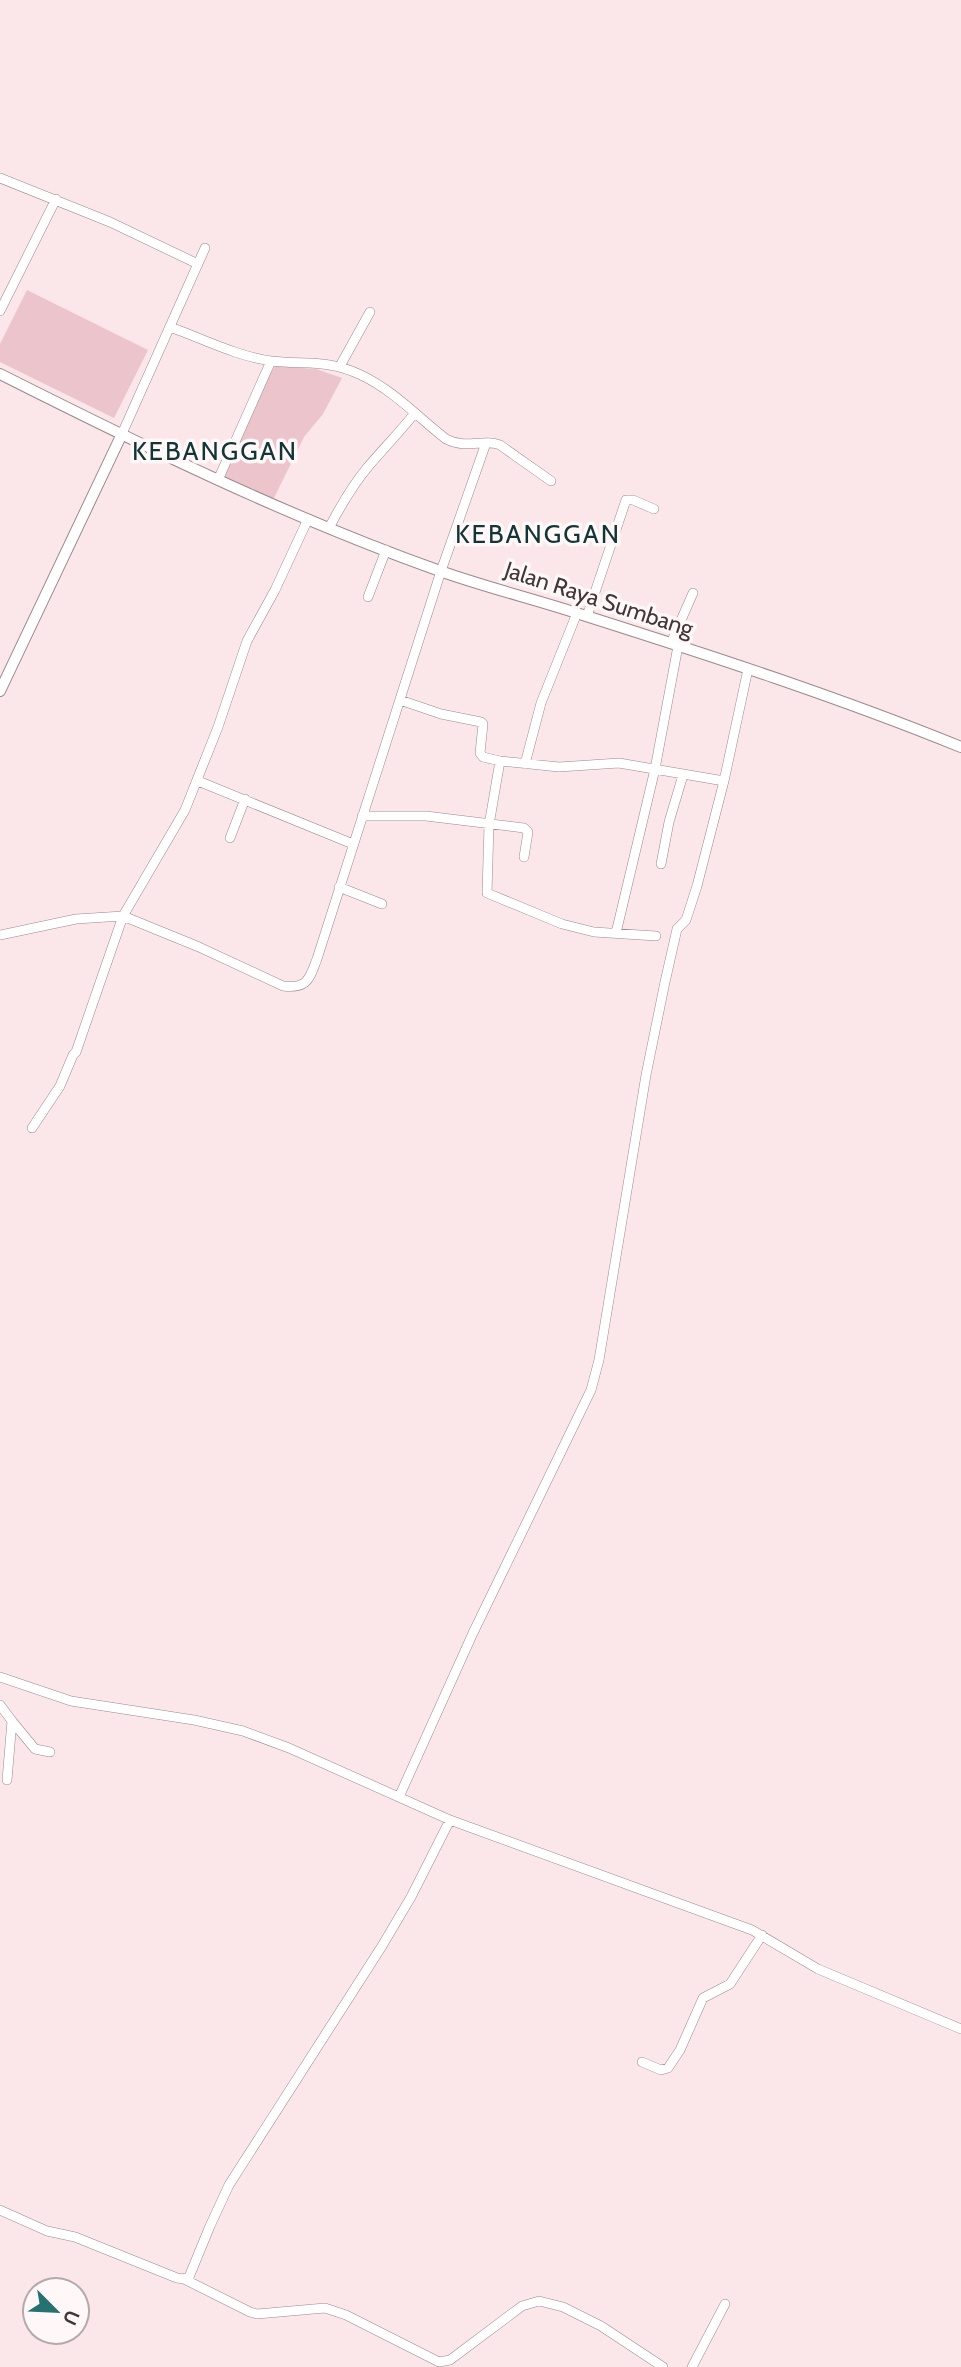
<svg xmlns="http://www.w3.org/2000/svg" width="961" height="2367" viewBox="0 0 961 2367" font-family="Cabin,sans-serif">
<style>
.green{fill:#ecc4cc}
.lines{fill:none;stroke-linecap:round;stroke-linejoin:round}
.minor-casing{stroke:#9c898c;stroke-width:10}
.tertiary-casing{stroke:#9c898c;stroke-width:12}
.minor{stroke:#fff;stroke-width:9}
.tertiary{stroke:#fff;stroke-width:10}
.labels{text-anchor:middle;stroke-width:7;stroke-linejoin:round;paint-order:stroke}
.street-label{font-size:23px;fill:#3f3738;stroke:#fff7f8}
.quarter-label{font-size:26px;letter-spacing:2px;fill:#123535;stroke:#fff7f8}
</style>
<rect width="100%" height="100%" fill="#fbe6e9"/>
<path class="green" d="M27,290L148,350L114,418L0,362V344Z
M275,366L316,369L342,378L323,414L304,437L273,500L222,476L258,396Z"/>
<g class="lines">
<defs>
<path id="minor" d="M0,178L110,222L198,264
M0,311L56,199
M170,327C201,338 239,357 271,361C305,365 328,359 361,375C393,390 419,418 446,439C468,450 482,438 500,445L551,481
M340,366L370,312
M121,436L205,248
M218,480L271,361
M329,528C340,507 352,486 367,468C382,450 399,433 414,414
M368,597L386,550
M587,616L626,500H633L654,509
M671,643L693,593
M400,700L441,714L481,722L483,724L480,753L483,757L500,761L559,767L619,763L724,781
M500,761L489,825L487,893L562,924L594,932L656,936
M525,764L541,703L577,613
M198,781L353,844
M362,816H426L524,828L528,832L524,857
M230,838L245,799
M661,864L669,822L683,775
M339,887L382,904
M616,933L655,769L678,646
M0,935L76,919L123,916L199,947L283,986C308,989 309,979 317,959L441,571L486,443
M32,1128L60,1086L73,1055L76,1052L123,916L185,810L218,727L247,641L275,590L308,519
M0,1677L71,1701L194,1720L243,1731L289,1748L450,1820L752,1930L818,1969L961,2029
M0,1705L12,1721L7,1780
M12,1721L35,1749L50,1752
M399,1797L473,1633L591,1390L599,1360L646,1075L665,982L677,929L686,920L697,886L724,781L748,669
M642,2062L661,2070L668,2068L680,2050L703,1998L730,1984L762,1935
M0,2210L47,2231L75,2237L177,2278L184,2279L189,2277L210,2226L229,2185L382,1946L411,1897L450,1820
M184,2279L250,2312L257,2314L325,2308L346,2315L439,2362L450,2360L522,2306L539,2301L563,2307L601,2326L663,2367
M692,2367L725,2304"/>
<path id="tertiary" d="M0,374C143,446 288,517 440,571C488,588 538,600 586,616C712,656 838,697 961,747
M0,691L121,436"/>
</defs>
<use href="#minor" class="minor-casing"/>
<use href="#tertiary" class="tertiary-casing"/>
<use href="#minor" class="minor"/>
<use href="#tertiary" class="tertiary"/>
</g>
<g class="labels">
<g class="street-label">
<text transform="translate(599 599) rotate(18)" y="8">Jalan Raya Sumbang</text>
</g>
<g class="quarter-label">
<text x="215" y="460">KEBANGGAN</text>
<text x="538" y="543">KEBANGGAN</text>
</g>
</g>
<g transform="translate(56 2311) rotate(114)"><circle r="33" fill="#fff7f8" stroke="#b2aaab" stroke-width="2"/>
<path d="M0-5L12 26L0 18L-12 26Z" fill="#267171"/>
<text y="-10" font-size="19" font-weight="bold" text-anchor="middle" fill="#3f3738">U</text>
</g>
</svg>
